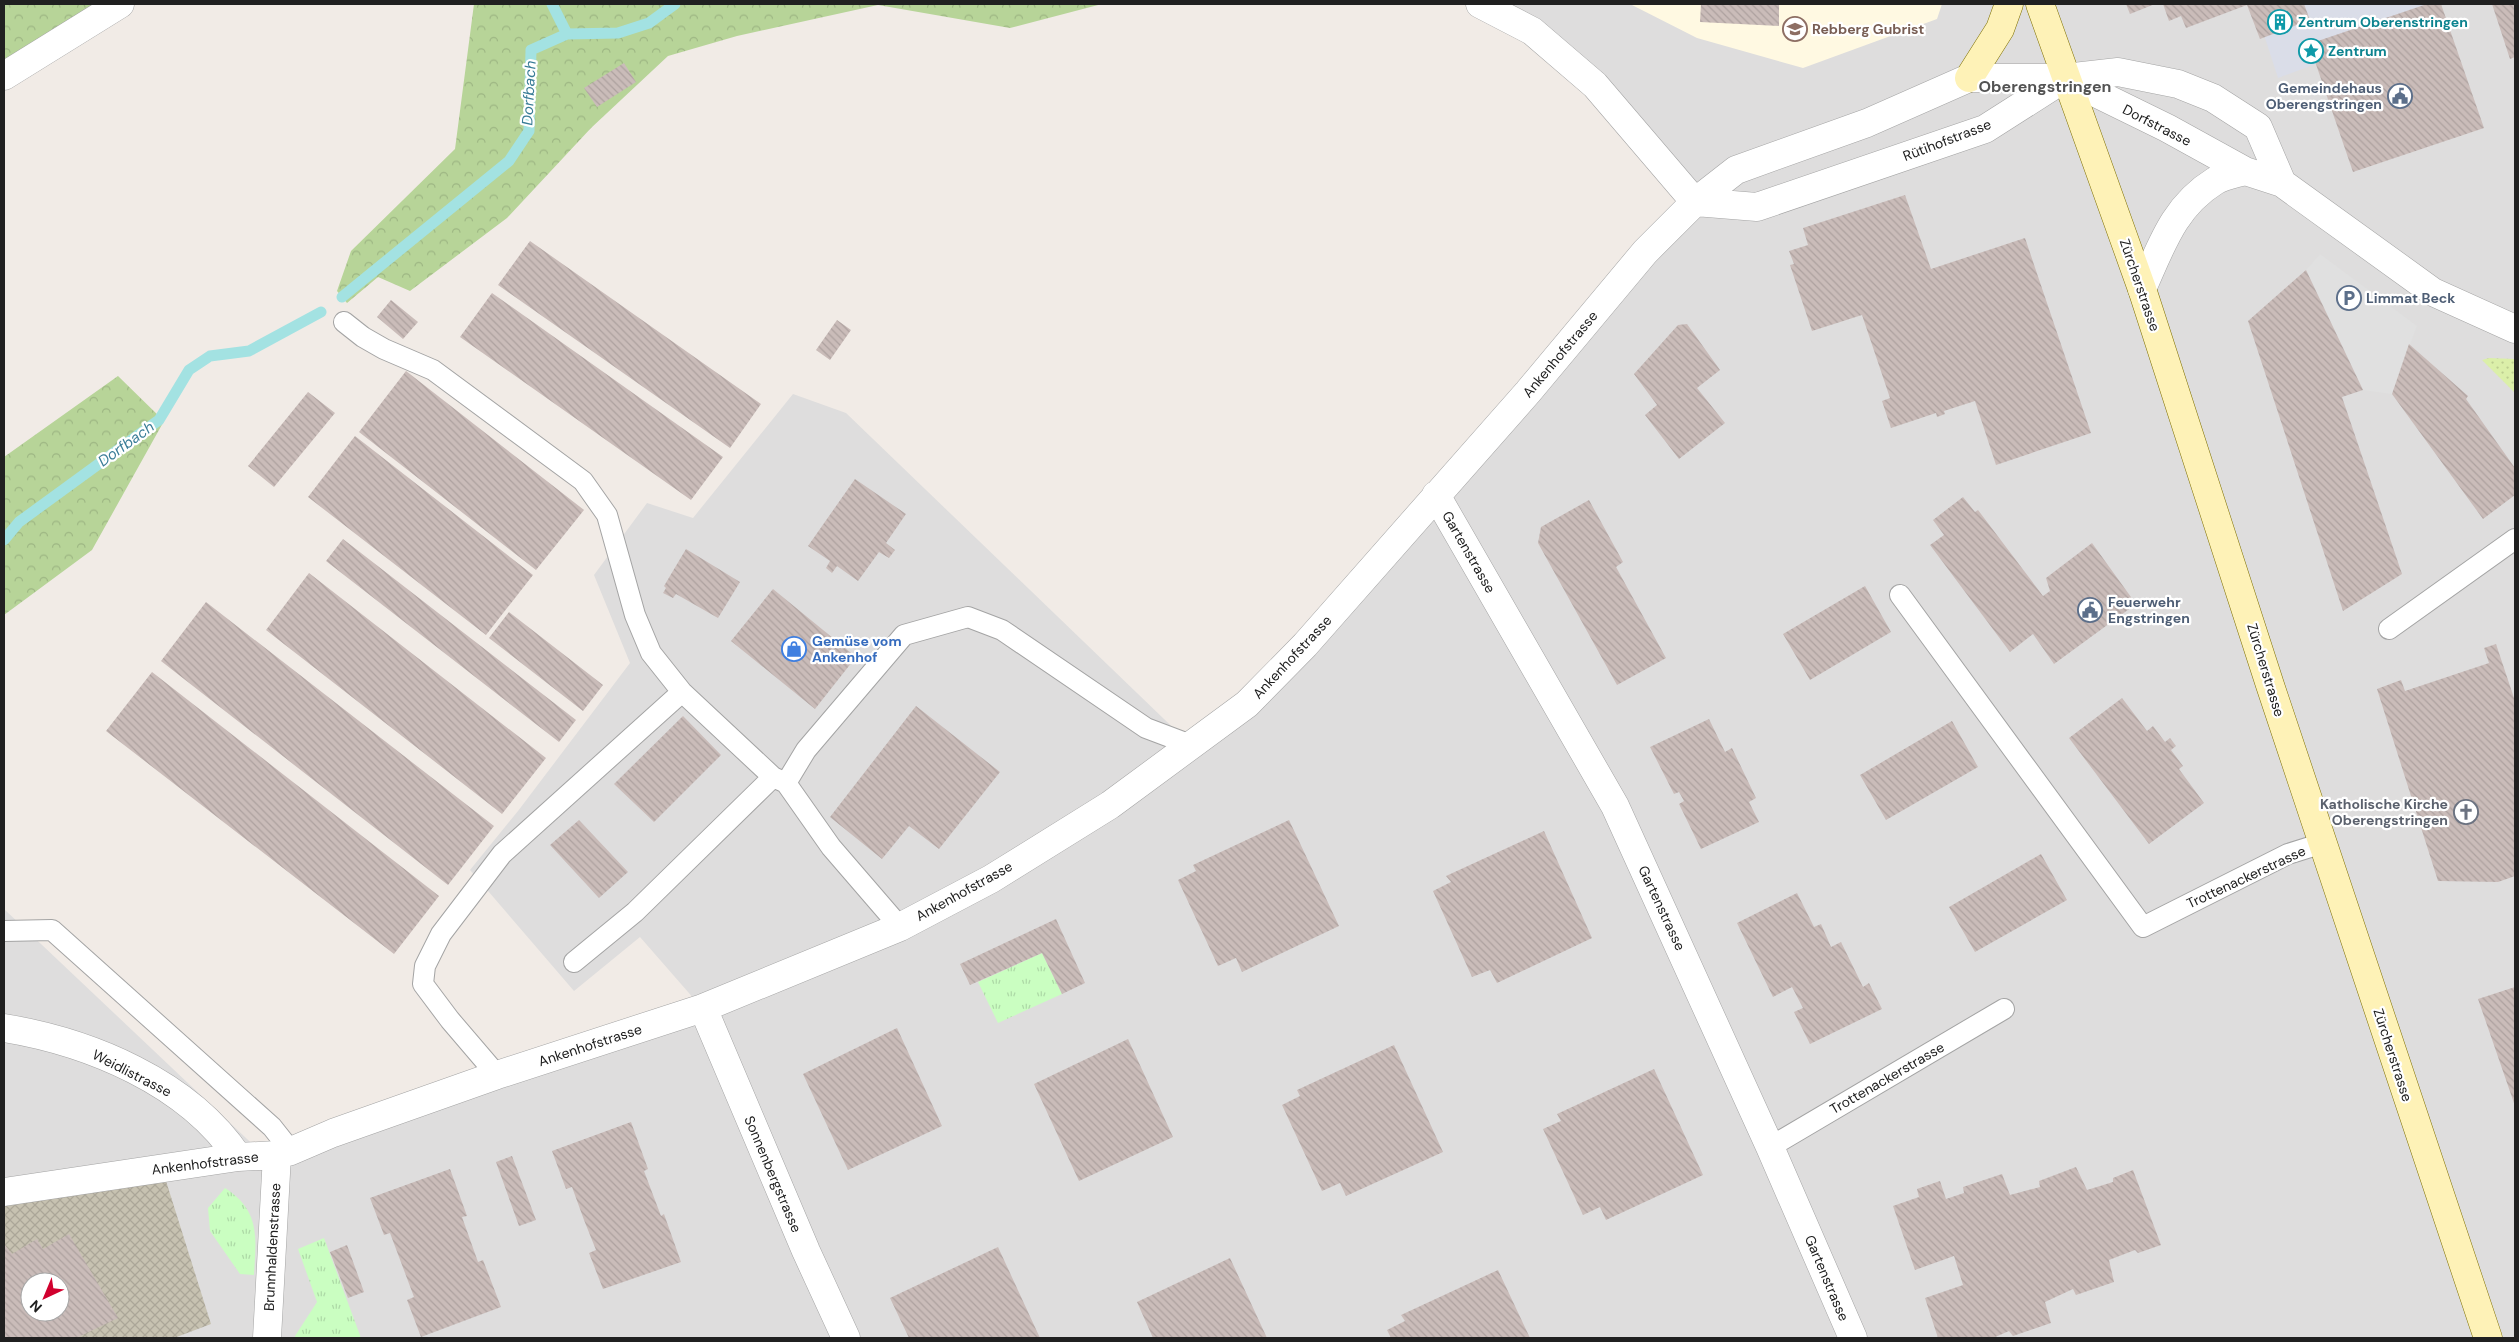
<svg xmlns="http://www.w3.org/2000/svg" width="2519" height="1342" viewBox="0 0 2519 1342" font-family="'DM Sans',sans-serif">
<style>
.residential{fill:#dedddd;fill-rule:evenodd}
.education{fill:#fff9e2}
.construction{fill:url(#construction-cross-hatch);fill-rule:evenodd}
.grass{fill:url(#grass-dots)}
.forest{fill:url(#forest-crowns)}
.park{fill:url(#park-tufts)}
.parking{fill:#e0e0e0}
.plaza{fill:#dadde8}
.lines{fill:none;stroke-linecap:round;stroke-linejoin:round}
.stream{stroke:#a3e2e2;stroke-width:11}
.building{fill:url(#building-back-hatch);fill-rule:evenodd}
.lane-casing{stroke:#a4a4a4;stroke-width:22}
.street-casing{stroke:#a4a4a4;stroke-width:29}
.secondary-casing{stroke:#7f7000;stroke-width:29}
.lane{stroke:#fff;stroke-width:20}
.street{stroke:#fff;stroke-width:28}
.secondary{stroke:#fef2b7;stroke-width:28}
.labels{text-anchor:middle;stroke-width:4.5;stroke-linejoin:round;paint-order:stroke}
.culture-label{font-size:14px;font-weight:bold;fill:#0d838f;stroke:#fff;text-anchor:start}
.education-label{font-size:14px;font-weight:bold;fill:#785e54;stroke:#fff;text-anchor:start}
.service-label{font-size:14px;font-weight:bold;fill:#4e5e75;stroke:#fff;text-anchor:start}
.street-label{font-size:14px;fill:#202020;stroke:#fff}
.shop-label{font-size:14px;font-weight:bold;fill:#366cbe;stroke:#fff;text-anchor:start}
.worship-label{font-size:14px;font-weight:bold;fill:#5b616d;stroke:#fff;text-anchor:end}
.water-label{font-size:15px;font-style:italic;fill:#3a7d97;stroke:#fff}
.quarter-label{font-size:16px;font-weight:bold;fill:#535353;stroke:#fff}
</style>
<defs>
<pattern id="construction-cross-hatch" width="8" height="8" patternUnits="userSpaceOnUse" patternTransform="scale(1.25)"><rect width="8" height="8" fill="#c7c2b1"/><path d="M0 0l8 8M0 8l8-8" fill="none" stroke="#aba698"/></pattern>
<pattern id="grass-dots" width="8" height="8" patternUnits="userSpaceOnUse" patternTransform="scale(1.25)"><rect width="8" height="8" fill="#dbefa9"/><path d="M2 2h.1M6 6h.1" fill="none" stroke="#bccd91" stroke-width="1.8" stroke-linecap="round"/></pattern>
<pattern id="forest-crowns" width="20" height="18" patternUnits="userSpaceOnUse" patternTransform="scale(1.25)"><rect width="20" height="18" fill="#b7d498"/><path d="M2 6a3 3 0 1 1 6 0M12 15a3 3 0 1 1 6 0" fill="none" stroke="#9db683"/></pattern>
<pattern id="park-tufts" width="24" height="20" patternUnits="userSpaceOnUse" patternTransform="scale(1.25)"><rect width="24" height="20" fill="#cafec1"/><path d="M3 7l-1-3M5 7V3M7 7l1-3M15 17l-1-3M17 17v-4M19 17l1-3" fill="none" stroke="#add9a6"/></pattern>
<pattern id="building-back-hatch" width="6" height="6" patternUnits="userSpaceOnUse" patternTransform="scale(1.25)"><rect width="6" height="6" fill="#cabcb9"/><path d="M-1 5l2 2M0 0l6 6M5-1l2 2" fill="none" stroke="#ada19f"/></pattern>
</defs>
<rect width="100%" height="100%" fill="#f1ebe6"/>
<path class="residential" d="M1480,4H2515V1338H4V909L263,1154L702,1008L640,937L574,991L470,870L518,811L630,663L594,575L647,503L693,518L793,394L846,413L1191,745L1247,704L1695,202L1634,129ZM30,1282H60V1312H30Z"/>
<path class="education" d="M1630,4H1942L1937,19L1803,68L1697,38Z"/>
<path class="construction" d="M166,1181L211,1324L174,1338H4V1205ZM30,1282H60V1312H30Z"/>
<path class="grass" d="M2489,358L2515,359V393L2482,360Z"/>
<path class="forest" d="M4,4H106L4,77Z
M474,4H1102L1010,28L878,5L737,36L668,56L591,128L507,218L410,291L378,277L347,303L337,291L351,251L455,149Z
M118,376L164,421L92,550L4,615V457Z"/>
<path class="park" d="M1042,953L1062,994L998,1023L978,982Z
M225,1188C261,1211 256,1238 254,1275L240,1274L210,1231L208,1208Z
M324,1238L361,1338H295V1336L317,1302L298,1249Z"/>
<path class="parking" d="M2320,254L2417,326L2392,394L2363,390L2306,270Z"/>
<path class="plaza" d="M2254,4H2435L2391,18L2395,35L2278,78Z"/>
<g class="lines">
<path class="stream" d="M552,4L567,34
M342,297L509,161L529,131L531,50L567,34L618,33L649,23L675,4
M4,540L19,522L159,420L189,370L210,356L249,351L321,312"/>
</g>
<path class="building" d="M1701,4H1779V26L1700,22Z
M2126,4H2155L2130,14Z
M2163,4H2304L2310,20L2260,39L2247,5L2186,28L2181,16L2169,21Z
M2427,4H2441L2484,128L2353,172L2309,44Z
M2492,4H2515V57L2510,59Z
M624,63L636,82L597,107L584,88Z
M1905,195L1931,269L2025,238L2091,433L1996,465L1975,401L1944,411L1945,414L1937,417L1936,413L1891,428L1882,401L1890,398L1862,315L1812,331L1790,265L1794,264L1789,251L1808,245L1803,228Z
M530,241L761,404L730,448L498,285Z
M2306,270L2363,390L2342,397L2402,574L2343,611L2248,321Z
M492,293L723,457L691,500L460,337Z
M391,300L418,322L403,339L377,317Z
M837,320L851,330L830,360L816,350Z
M1687,324L1720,370L1697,388L1725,423L1679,459L1645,415L1657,405L1634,374L1678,325Z
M2409,344L2468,396L2466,399L2515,468V495L2483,519L2392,394Z
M406,371L584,510L536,570L359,432Z
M308,392L335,413L274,487L248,466Z
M355,436L533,575L486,635L308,497Z
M855,479L906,514L886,543L895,550L889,558L879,552L858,581L837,566L832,573L826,568L830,561L808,546Z
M1963,497L1975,512L1978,510L2043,596L2050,591L2046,578L2092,543L2136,604L2054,664L2033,634L2010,652L1930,545L1944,535L1933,520Z
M1589,500L1623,562L1616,567L1666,658L1617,685L1538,543L1541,527Z
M343,539L576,720L559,742L326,561Z
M686,549L740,582L718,618L676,594L673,598L663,593L666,588L664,586Z
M309,573L546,758L502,814L266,630Z
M1865,586L1891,632L1810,680L1783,634Z
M773,589L856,657L815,709L731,641Z
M206,602L494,826L448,885L161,661Z
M509,612L603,685L583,711L489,638Z
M2496,644L2515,701V876L2498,882L2438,881L2377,689L2401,680L2405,691L2489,663L2484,648Z
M152,672L439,896L394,954L106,731Z
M2122,698L2147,731L2153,726L2165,742L2170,738L2176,746L2171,750L2183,766L2179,769L2204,803L2149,844L2069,738Z
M916,706L1000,772L939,849L909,826L882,859L830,817Z
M683,716L721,755L654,822L614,784Z
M1709,719L1725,752L1732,748L1756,798L1749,802L1759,822L1701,849L1679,804L1684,801L1679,792L1674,794L1650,747Z
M1952,721L1978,767L1886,820L1860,775Z
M579,820L628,872L599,898L550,845Z
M1289,820L1339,926L1242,972L1236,958L1218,966L1178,880L1196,871L1193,865Z
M1544,831L1592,938L1497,983L1490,970L1472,977L1433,891L1451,882L1446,876Z
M2041,854L2067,900L1975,952L1949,907Z
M1797,893L1814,927L1821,924L1831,947L1841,942L1863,987L1869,983L1882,1009L1810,1044L1794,1012L1803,1008L1792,987L1773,997L1737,923Z
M1056,919L1085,983L1062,994L1042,953L970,985L960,964Z
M2515,987V1106L2478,999Z
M897,1028L942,1126L848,1170L803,1074Z
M1128,1039L1173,1137L1079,1181L1034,1084Z
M1394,1045L1443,1152L1346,1196L1340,1183L1322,1191L1282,1105L1300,1096L1297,1090Z
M1654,1069L1703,1175L1606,1220L1600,1207L1583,1215L1543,1129L1561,1121L1557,1114Z
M631,1122L648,1169L644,1171L661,1216L664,1214L681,1262L603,1289L589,1253L596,1250L584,1220L572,1187L566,1189L552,1151Z
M512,1156L536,1220L519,1226L496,1162Z
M2076,1167L2087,1190L2113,1182V1178L2133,1170L2161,1245L2138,1253L2135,1250L2109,1260L2114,1282L2076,1295L2073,1289L2045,1302L2051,1323L2013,1336L2009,1331L1993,1338H1938L1925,1298L1963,1285L1954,1256L1915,1270L1893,1206L1919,1197L1917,1189L1940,1181L1946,1199L1964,1193L1963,1187L2002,1174L2010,1195L2040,1187L2039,1181Z
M450,1169L467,1216L462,1217L478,1262L483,1260L501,1307L421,1337L407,1300L414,1297L390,1233L384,1235L370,1198Z
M69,1234L118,1318L76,1338H4V1244L12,1254L37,1239L43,1249ZM30,1282H60V1312H30Z
M347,1245L364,1292L348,1298L330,1252Z
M998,1247L1040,1338H909L890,1298Z
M1230,1258L1267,1338H1153L1137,1302Z
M1498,1270L1530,1338H1391L1387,1330L1405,1321L1401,1315Z"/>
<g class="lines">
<defs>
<path id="lane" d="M344,322L363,337L384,349L433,370L583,481L607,515L635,615L651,653L682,692L773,777
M1900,595L2143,927L2288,854L2323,843
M2389,629L2515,539
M900,927L831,847L786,783L806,750L904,635L968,617L1002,630L1146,728L1191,745
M4,931L52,930L272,1127L291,1151
M574,962L635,912L773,777L784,782
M497,1075L450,1020L423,984L425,966L441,934L502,854L682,692
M1770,1147L2004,1009"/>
<path id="street" d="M1480,4L1532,31L1595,85L1695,202L1757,207L1985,129L2065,78
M4,76L120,4
M2065,78L2167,128L2245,171L2282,183L2433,292L2515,329
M2142,289C2161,247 2173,207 2215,181C2223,176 2235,174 2245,171
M1436,495L1615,806L1770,1147L1853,1338
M703,1008L806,1251L846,1338
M4,1028C89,1042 188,1082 238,1157
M4,1192L238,1157L277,1155L291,1151L333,1133L497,1075L703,1008L900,927L991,879L1110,805L1247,704L1305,645L1528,392L1645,252L1695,202L1736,170L1867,123L1969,78H2065L2118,72L2178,84L2213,98L2258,127L2282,183
M267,1338L277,1155"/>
<path id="secondary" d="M2040,4L2142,289L2270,685L2488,1338
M1969,78L2000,29L2009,4"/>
</defs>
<use href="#lane" class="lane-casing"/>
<use href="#street" class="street-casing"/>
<use href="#secondary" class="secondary-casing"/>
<use href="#lane" class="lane"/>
<use href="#street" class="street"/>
<use href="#secondary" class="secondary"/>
</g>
<defs>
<symbol id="building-ring" viewBox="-11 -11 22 22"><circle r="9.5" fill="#fff" stroke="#0f9aa8" stroke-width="1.5"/><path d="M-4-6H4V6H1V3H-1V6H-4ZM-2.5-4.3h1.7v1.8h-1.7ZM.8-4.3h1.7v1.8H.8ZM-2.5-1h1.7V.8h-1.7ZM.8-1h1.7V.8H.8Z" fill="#0f9aa8"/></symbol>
<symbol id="school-ring" viewBox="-11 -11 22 22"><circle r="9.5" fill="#fff" stroke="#8d6e63" stroke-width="1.5"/><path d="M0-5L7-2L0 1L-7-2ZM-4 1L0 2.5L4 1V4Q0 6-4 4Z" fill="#8d6e63"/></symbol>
<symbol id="sight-ring" viewBox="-11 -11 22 22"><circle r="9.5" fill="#fff" stroke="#0f9aa8" stroke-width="1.5"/><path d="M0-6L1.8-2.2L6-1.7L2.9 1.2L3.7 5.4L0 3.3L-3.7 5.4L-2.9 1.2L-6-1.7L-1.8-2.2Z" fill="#0f9aa8"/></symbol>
<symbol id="civic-ring" viewBox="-11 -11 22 22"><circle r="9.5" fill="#fff" stroke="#5c6f8a" stroke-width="1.5"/><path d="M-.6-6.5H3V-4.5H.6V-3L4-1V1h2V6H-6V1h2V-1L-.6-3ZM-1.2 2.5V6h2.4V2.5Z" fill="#5c6f8a"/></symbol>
<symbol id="parking-ring" viewBox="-11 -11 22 22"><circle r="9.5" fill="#fff" stroke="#5c6f8a" stroke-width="1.5"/><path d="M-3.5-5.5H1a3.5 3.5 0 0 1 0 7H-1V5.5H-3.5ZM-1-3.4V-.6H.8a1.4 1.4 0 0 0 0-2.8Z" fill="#5c6f8a"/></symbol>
<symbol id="shop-ring" viewBox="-11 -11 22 22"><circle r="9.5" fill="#fff" stroke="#3f7fe0" stroke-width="1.5"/><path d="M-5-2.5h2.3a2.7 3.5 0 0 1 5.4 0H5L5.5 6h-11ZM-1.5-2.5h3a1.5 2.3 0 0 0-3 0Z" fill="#3f7fe0"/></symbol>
<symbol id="church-ring" viewBox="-11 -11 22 22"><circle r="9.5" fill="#fff" stroke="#6b7280" stroke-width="1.5"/><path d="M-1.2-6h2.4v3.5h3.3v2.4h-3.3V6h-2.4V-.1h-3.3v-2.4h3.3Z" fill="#6b7280"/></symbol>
</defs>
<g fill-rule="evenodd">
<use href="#building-ring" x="2266" y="8" width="28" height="28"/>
<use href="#school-ring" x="1781" y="15" width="28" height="28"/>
<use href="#sight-ring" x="2297" y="37" width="28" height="28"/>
<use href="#civic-ring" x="2386" y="82" width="28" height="28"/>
<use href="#parking-ring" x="2335" y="284" width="28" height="28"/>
<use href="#civic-ring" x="2076" y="596" width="28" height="28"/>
<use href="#shop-ring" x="780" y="635" width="28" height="28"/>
<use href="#church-ring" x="2452" y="798" width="28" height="28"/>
</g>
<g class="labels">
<g class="culture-label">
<text x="2298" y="27">Zentrum Oberenstringen</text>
<text x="2328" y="56">Zentrum</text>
</g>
<g class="education-label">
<text x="1812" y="34">Rebberg Gubrist</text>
</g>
<g class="service-label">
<text x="2382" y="93" text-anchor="end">Gemeindehaus<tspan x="2382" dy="16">Oberengstringen</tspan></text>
<text x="2366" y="303">Limmat Beck</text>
<text x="2108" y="607">Feuerwehr<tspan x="2108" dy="16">Engstringen</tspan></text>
</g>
<g class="street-label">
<text transform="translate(2157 125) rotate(27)" y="5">Dorfstrasse</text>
<text transform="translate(1947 140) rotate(-21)" y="5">Rütihofstrasse</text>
<text transform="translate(2140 285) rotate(71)" y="5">Zürcherstrasse</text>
<text transform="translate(1560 354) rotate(-50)" y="5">Ankenhofstrasse</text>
<text transform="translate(1469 552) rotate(60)" y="5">Gartenstrasse</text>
<text transform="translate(1292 657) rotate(-47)" y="5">Ankenhofstrasse</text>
<text transform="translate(2266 670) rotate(73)" y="5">Zürcherstrasse</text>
<text transform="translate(2246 877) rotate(-25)" y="5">Trottenackerstrasse</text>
<text transform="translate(964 891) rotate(-29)" y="5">Ankenhofstrasse</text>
<text transform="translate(1662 908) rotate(65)" y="5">Gartenstrasse</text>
<text transform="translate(590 1045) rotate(-18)" y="5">Ankenhofstrasse</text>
<text transform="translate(2393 1055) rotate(72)" y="5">Zürcherstrasse</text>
<text transform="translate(132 1073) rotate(27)" y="5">Weidlistrasse</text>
<text transform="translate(1887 1078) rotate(-30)" y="5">Trottenackerstrasse</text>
<text transform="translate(205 1163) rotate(-7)" y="5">Ankenhofstrasse</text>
<text transform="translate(773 1174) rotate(67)" y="5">Sonnenbergstrasse</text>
<text transform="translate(272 1247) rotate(-87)" y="5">Brunnhaldenstrasse</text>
<text transform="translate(1827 1278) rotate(67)" y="5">Gartenstrasse</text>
</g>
<g class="shop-label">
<text x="812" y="646">Gemüse vom<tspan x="812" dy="16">Ankenhof</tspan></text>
</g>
<g class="worship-label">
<text x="2448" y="809">Katholische Kirche<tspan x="2448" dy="16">Oberengstringen</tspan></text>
</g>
<g class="water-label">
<text transform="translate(529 93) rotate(-87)" y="5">Dorfbach</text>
<text transform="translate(126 444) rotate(-36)" y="5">Dorfbach</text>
</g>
<g class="quarter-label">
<text x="2045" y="92">Oberengstringen</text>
</g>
</g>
<rect width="2519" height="1342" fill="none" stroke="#202020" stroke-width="10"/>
<g transform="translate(45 1297) rotate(224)"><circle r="24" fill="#ffffff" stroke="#a6a6a6"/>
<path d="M0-4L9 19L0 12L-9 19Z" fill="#d1002e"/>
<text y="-8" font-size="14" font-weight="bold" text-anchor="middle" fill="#202020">N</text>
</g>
</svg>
